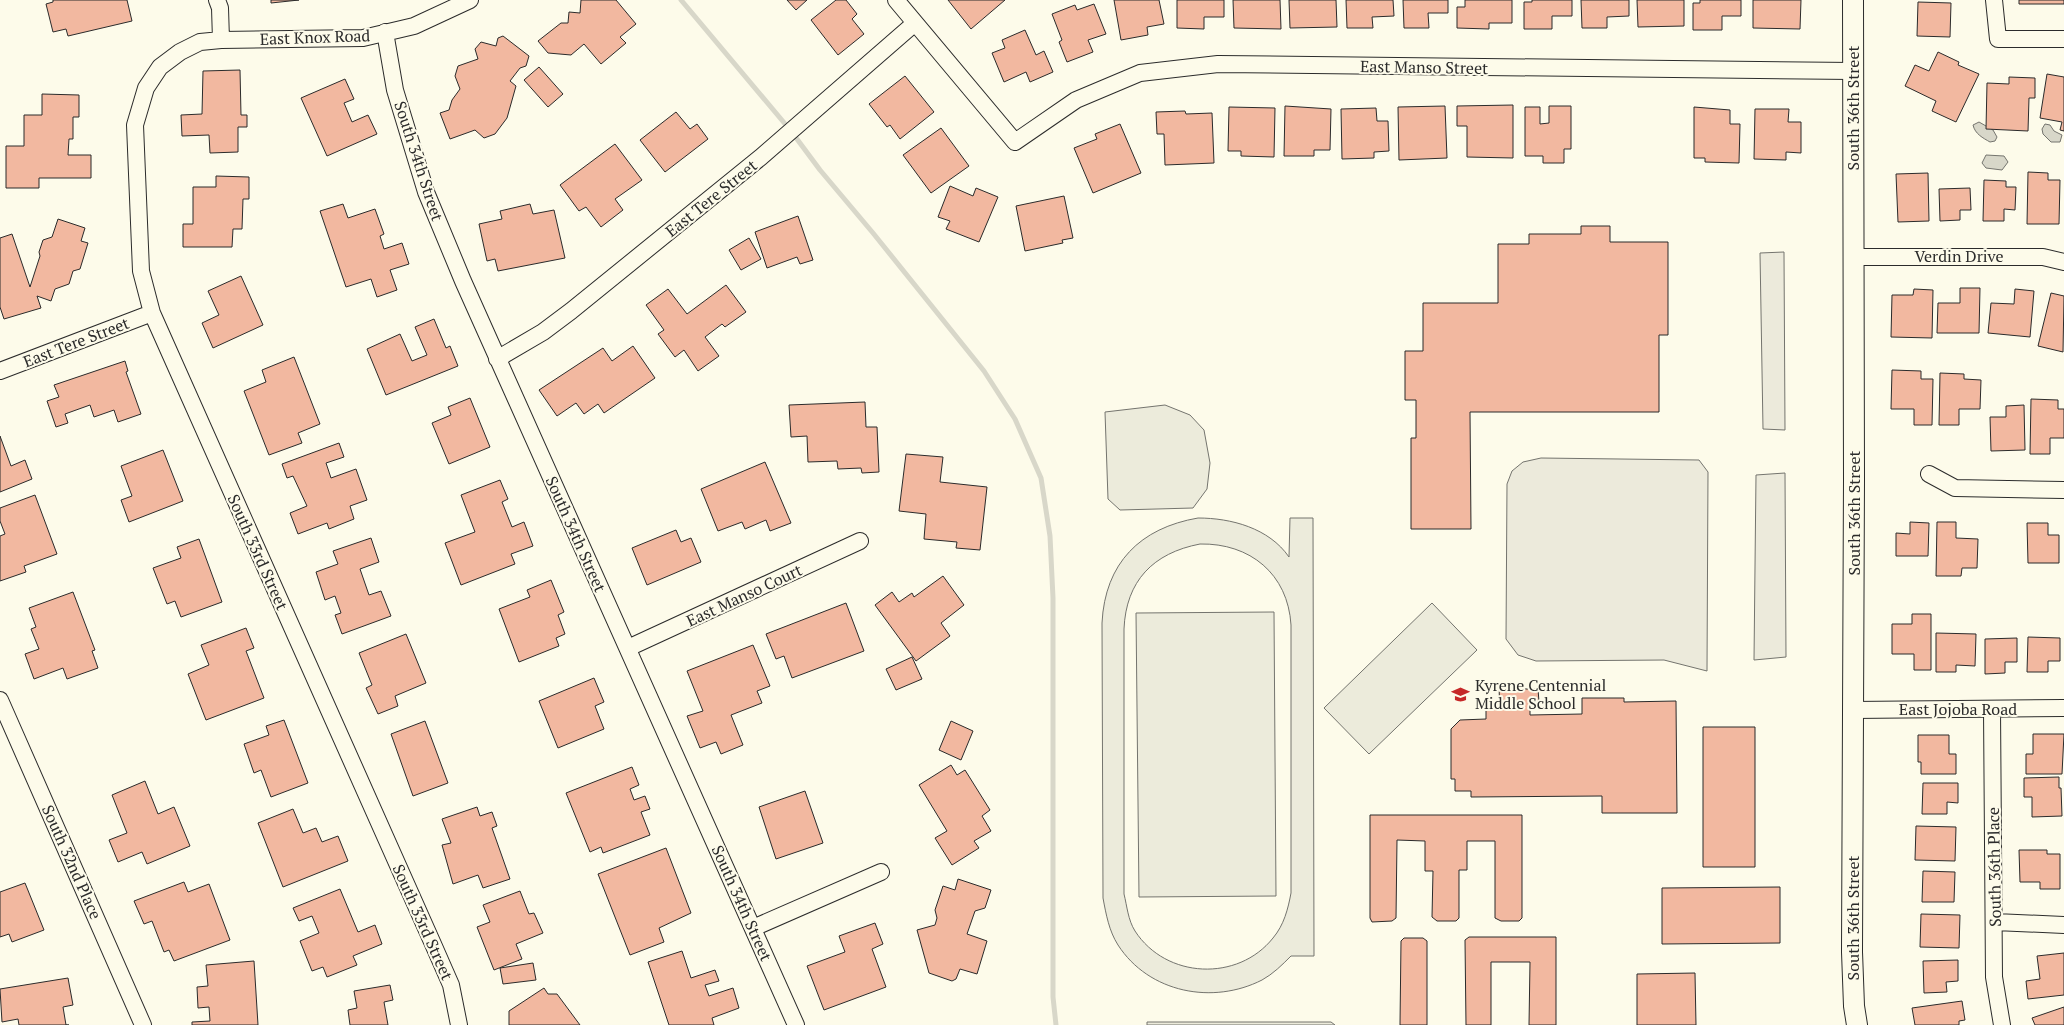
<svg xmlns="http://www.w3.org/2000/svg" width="2064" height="1025" viewBox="0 0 2064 1025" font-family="'PT Serif',serif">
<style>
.green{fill:#ecebdb;stroke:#74746e;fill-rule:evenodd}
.parking{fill:#eceadb;stroke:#74746e}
.water{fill:#d8d7c9;stroke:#74746e}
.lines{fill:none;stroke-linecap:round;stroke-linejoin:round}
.stream{stroke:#d8d7c9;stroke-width:5}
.building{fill:#f2b8a0;stroke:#2b2b2b}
.minor-casing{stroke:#2b2b2b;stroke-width:18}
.tertiary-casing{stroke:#2b2b2b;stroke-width:22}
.minor{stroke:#fdfbea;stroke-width:16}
.tertiary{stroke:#fdfbea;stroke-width:20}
.labels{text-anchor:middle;stroke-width:4;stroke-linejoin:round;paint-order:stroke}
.street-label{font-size:16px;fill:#2b2b2b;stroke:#fdfbea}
.poi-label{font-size:16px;fill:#2b2b2b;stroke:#fdfbea;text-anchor:start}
</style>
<rect width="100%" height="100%" fill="#fdfbea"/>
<path class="green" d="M1165,405L1190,415L1204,430L1210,463L1207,489L1193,508L1120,510L1108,499L1105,412Z
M1198,518C1231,518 1269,528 1289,557L1290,518H1313L1314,956H1291C1282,965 1273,974 1262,980C1213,1005 1149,993 1118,945C1109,931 1106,914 1103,898L1102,623C1105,563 1140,528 1198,518ZM1200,544C1250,543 1288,574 1291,625V893C1288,909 1284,925 1273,938C1238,982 1166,979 1135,931C1128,920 1127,906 1124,894V629C1126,581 1153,553 1200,544Z
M1432,603L1477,650L1369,754L1324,708Z
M1274,612L1276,896L1139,897L1136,613Z
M1147,1022H1331L1335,1025H1147Z"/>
<path class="parking" d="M1784,252L1785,430L1763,429L1760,253Z
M1541,458L1699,460L1708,472L1707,671L1664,660L1536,661L1518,655L1506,639L1507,484L1512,471L1523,462Z
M1785,473L1786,657L1754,660L1756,475Z"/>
<path class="water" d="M1979,122L1993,130L1997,137L1995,141L1990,142C1983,138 1975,134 1973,125Z
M2045,124L2050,125L2054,131L2062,135L2060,142H2051L2043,134L2042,129Z
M1986,155L2004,156L2008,162L2002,170L1986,168L1982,163Z"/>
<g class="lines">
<path class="stream" d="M681,0L791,131L820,170L873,233L984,371L1015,419L1041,478L1050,536L1053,598V997L1056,1025"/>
</g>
<path class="building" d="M53,0H127L132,21L68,36L66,29L53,32L46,4L53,2Z
M271,0H299L271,3Z
M581,0H616L636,24L620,37L626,43L601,64L584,44L571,55L548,53L538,41L561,23H568L569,12L580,13Z
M787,0H807L796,10Z
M836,0H846L857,14L852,19L864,34L838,55L811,20Z
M948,0H1005L971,29Z
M1114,0H1159L1164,24L1147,27L1148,35L1121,40Z
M1177,0H1224V17H1204V29L1177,28Z
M1233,0H1280L1281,29L1234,28Z
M1289,0H1336L1337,27L1290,28Z
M1346,0H1393L1394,16L1372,17L1373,28H1347Z
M1403,0H1448V13H1428L1429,28H1404Z
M1465,0H1512V23H1489V29L1457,28V7H1465Z
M1532,0H1572V16H1552V29H1524V2H1532Z
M1581,0H1629V16L1607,17V28H1582Z
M1637,0H1684V26L1638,27Z
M1700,0H1741V16H1722V30H1693V3H1700Z
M1753,0H1801L1800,29L1753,28Z
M2019,0H2064V4H2019Z
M1918,2L1951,3L1950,37L1917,36Z
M1094,4L1106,34L1088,40L1093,52L1067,62L1059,42L1062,40L1052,14L1075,5L1077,10Z
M1025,30L1036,55L1044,51L1053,72L1030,82L1026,72L1004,82L992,53L1005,48L1002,40Z
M503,36L529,56L526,66L520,68L510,81L516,86L507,118L495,134L484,138L475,130L450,139L440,113L449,110L452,100L460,89L455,76L458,66L478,59L475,49L481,42L496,46L498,38Z
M1938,52L1959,62L1958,65L1979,74L1956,122L1932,111L1936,101L1905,86L1915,65L1929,71Z
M539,67L563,94L548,107L524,80Z
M240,70L241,115H247V127H238V152L210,153L209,135L182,136L181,115L202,114L203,71Z
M2047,74L2064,77V131L2060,130L2062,122L2040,118Z
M905,76L934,112L900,139L890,125L887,127L869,104Z
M2009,77L2035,78V98H2029L2028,131L1986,129L1987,83L2009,84Z
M345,79L354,99L344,103L352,122L368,115L377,134L327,156L301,98Z
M42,94L79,95V117H73V139H69L68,155H91V178H39V188H6V146H24V115H42Z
M1513,105V158L1467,157V126H1457V106Z
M1285,106L1331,109L1330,150H1314V156H1284Z
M1445,106L1447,158L1399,160L1398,107Z
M1549,106H1571V149H1564V163H1543V156H1525V107H1540V124L1549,123Z
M1229,107L1275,108L1274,157L1241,156V151H1228Z
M1694,107L1730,110V124H1740L1739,163L1705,162V158H1694Z
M1376,108L1377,121H1388L1389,151L1374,152V158L1342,159L1341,109Z
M1755,109H1789L1788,122H1801V153L1786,152V160L1754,159Z
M1185,111L1186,114L1212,113L1214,163L1165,165L1164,134H1157L1156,112Z
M676,112L690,129L697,124L708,139L665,172L640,140Z
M1120,124L1141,173L1093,193L1074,148L1097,139L1095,134Z
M941,128L969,166L931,193L903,155Z
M615,144L642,180L615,199L623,210L601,227L586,207L579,211L560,185Z
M2028,172L2048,173V180H2060L2059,224H2027Z
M1928,173L1929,221L1898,222L1896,174Z
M216,176L249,177V199H243L242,229H233L232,247H183V224H193V187H216Z
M1984,180L2006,181V187H2016L2015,210L2004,209V221H1983Z
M950,186L973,196L976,188L998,197L979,242L946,229L950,221L938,217Z
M1970,188L1971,210H1960V220L1940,221L1939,189Z
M1064,196L1073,238L1062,240L1063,243L1025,251L1016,206Z
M343,204L348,218L375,209L384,234L380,236L384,249L402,243L409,264L390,270L397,290L377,297L371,279L346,287L320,211Z
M530,204L533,214L554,210L565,258L498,271L495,259L487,261L479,224L502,219L500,211Z
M798,216L813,260L800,264L797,257L767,268L755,232Z
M58,219L85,228L81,241L88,243L80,269L73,271L69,284L55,289L51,301L37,296L41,308L4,319L0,307V238L12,234L30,287L40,256L39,252L43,240L52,237Z
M1581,226H1610V242H1668V335H1659V412H1470L1471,529H1411V438H1416V400H1405V351H1423V303H1498V244H1529V234H1581Z
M749,238L761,259L741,270L729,250Z
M241,276L263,325L213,348L202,323L219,315L208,291Z
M726,285L746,312L725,327L722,324L705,337L719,356L698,371L684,350L675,357L658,334L664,330L646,305L668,289L687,314Z
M1960,288H1980L1979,333H1937L1938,303H1960Z
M1914,289L1933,290L1932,338L1891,337L1892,295H1913Z
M2015,289L2034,291L2030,337L1988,333L1991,303L2014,304Z
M2051,293L2064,296L2063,352L2038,346Z
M434,319L446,348L450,346L458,366L386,395L367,349L400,334L412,361L427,355L415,327Z
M633,346L655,378L604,413L598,404L584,414L576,403L557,416L539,390L603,348L612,361Z
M294,357L320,424L298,433L302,443L269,455L244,391L266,382L262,370Z
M125,361L128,371L126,372L141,414L118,422L114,410L94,417L90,405L65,414L68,423L56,427L47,401L59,397L54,385Z
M1892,370L1921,371V379H1933L1932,425H1914V409H1891Z
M1940,373L1964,374V379L1981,380L1980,409H1959V425H1939Z
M470,398L490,447L449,464L432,423L451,415L448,407Z
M2031,399L2058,400V409H2064V438H2050V454H2030Z
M865,402L866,427H877L879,472L862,473L861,468L838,469L837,461L808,462L807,436L791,437L789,405Z
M2024,405L2025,450L1991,451L1990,417H2006V406Z
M0,436L11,466L25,460L32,479L0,492Z
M339,443L344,457L326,463L331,478L356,469L367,500L350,506L354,519L329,529L327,523L298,534L290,513L307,506L293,476L287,478L282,464Z
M163,450L183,501L129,522L121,500L132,496L121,466Z
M906,454L943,457L940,482L987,487L980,550L956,548L957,542L924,539L926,514L899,511Z
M765,462L791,523L770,531L766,520L745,529L742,522L718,531L701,489Z
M500,480L508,499L502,502L512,527L524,522L533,546L511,554L515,564L461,585L445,543L475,532L461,495Z
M35,495L57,554L24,566L26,572L0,581V536L5,534L0,521V508Z
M1910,522L1929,523L1928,556H1896V533L1910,534Z
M1937,522H1956V538L1978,539L1977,568H1962L1961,576H1936Z
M2027,523H2048V535H2059V563H2028Z
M676,530L681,542L691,538L701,562L647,585L632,548Z
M371,538L379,562L360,569L369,595L381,591L391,616L342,634L335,615L341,613L335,596L325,600L316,572L338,564L333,551Z
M199,539L222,602L181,617L175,601L167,604L153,568L181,558L177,547Z
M943,576L964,605L941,623L950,636L916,661L875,605L892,592L899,602L912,593L914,597Z
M551,580L564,612L558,615L565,634L556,638L559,646L519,662L499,609L530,597L527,590Z
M73,592L95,650L92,651L98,668L67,679L63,668L34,679L25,654L39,649L31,629L36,627L29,608Z
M846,603L864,651L792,678L784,656L776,659L766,634Z
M1912,614H1931V670H1914V654H1892V624H1912Z
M246,628L254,648L246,651L264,698L206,720L188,674L209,665L201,645Z
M1936,633L1976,634L1975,666L1956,665V672H1936Z
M406,634L426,683L395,696L398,706L378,714L366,688L372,685L359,653Z
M2028,637L2060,638V661H2048V672H2027Z
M2017,638V662H2005V673L1985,674V639Z
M753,645L770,686L757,691L762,703L731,715L743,745L721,754L716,742L700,748L687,716L703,711L687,671Z
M912,657L922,679L896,690L886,669Z
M594,678L604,702L595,706L604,729L558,748L539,701Z
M1509,685H1519V689H1538L1539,702H1530V715L1582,714V698H1624V702L1676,701L1677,813H1602V796L1471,797V791H1455V779H1451V729L1460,720L1486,719V708H1500L1499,689H1509Z
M284,720L308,783L271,797L261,770L254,773L244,744L269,735L266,726Z
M425,721L448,783L413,796L391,734Z
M951,721L973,731L961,760L939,750Z
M1703,727H1755V867H1703Z
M2033,734H2064L2062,774H2026V754H2033Z
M1918,735H1949V754H1956V774H1921V762H1918Z
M951,765L957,775L965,770L990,810L982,816L991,831L974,841L979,848L952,865L935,838L947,831L919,785Z
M632,767L639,785L630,789L634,800L645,796L650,809L641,812L650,835L603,853L601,847L590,852L566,793Z
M2059,777V788H2061L2062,816L2032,817V797H2024V778Z
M145,781L158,814L174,807L190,846L147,864L142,852L118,862L109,840L127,833L112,795Z
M1923,783H1958V803L1947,802V814H1922Z
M805,791L823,843L776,859L759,807Z
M477,807L480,816L492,812L497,826L492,828L510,879L483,888L478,875L453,884L442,845L451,843L442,819Z
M293,809L303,833L316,828L322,842L338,836L348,861L283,887L258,823Z
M1370,815H1522V918L1519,921H1501L1495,918V841H1467V870H1459V918L1456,921H1437L1432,917L1433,871H1425V841L1397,840L1396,918L1392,921L1372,922L1370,918Z
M1916,826L1956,827L1955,861L1915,860Z
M666,848L691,913L659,928L664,942L630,955L598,874Z
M2019,850H2047V854H2060V889H2040V882H2020Z
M1923,871L1955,872L1954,902H1922Z
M958,879L991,890L985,908L975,911L967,934L987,941L977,974L960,969L956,979L952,981L929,973L917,930L935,925L937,918L935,910L943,886L955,890Z
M184,882L188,892L209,884L230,940L174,961L169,950L164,952L152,921L144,924L134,901Z
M25,883L44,930L12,942L9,934L0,937V892Z
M1780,887V943L1662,944V888Z
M340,889L358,932L375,925L382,944L353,956L357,965L327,977L323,967L312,971L300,941L319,933L312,916L299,921L293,908Z
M520,891L529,914L534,913L543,933L516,944L522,959L494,970L477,927L490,922L483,905Z
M1921,914L1960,915L1959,948L1920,947Z
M875,923L883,944L872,949L886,987L824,1010L807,966L845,952L839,936Z
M1469,937H1556V1025H1529L1530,962H1491V1025H1466L1465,940Z
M1404,938H1423L1427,941V1025H1400L1401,941Z
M682,951L691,978L715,970L719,981L705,985L709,996L733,988L739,1008L712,1018L714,1025H669L648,962Z
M2064,953V995L2028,999L2026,981L2040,979L2037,956Z
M1958,960V981L1946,982L1947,992L1924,993L1923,961Z
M254,961L258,1025H192V1022L210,1021L209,1007L198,1008L197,987L208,986L206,965Z
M533,963L536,980L503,984L500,968Z
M1695,973L1696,1025H1637V974Z
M68,978L73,1005L63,1007L66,1025H69H19L18,1019L2,1022L0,989Z
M390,985L393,1000L384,1002L388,1025H350L348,1010L357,1008L354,991Z
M544,988L548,994H557L580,1025H509V1011Z
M1962,1001L1965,1020L1959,1021V1025H1915L1912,1008Z
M2064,1007V1025H2035L2032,1018Z"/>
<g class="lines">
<defs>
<path id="minor" d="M217,0L220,8L221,40
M896,0L1015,142L1076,100L1140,73L1218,64L1853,71
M1994,0L1998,39H2064
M385,32L395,90L426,192L463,281L796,1025
M1854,257H2043L2064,262
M497,359L543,332L571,311L761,157L915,23
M0,371L152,313
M1929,474L1955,488L2064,490
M628,648L860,541
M0,700L143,1025
M1992,709L1994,977L2002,1025
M1853,710L2064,708
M1995,922L2064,925
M753,928L881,872
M459,1025L451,985L433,944L152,313L141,271L135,125L146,88L160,67L180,52L200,42L221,40L363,38L414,26L470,0"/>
<path id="tertiary" d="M1853,0L1854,479L1852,952L1854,1006L1857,1025"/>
</defs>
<use href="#minor" class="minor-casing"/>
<use href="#tertiary" class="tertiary-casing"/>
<use href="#minor" class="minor"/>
<use href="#tertiary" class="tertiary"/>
</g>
<defs>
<symbol id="school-bare" viewBox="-9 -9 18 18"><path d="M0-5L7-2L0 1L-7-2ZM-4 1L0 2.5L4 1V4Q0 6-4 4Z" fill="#c62828" stroke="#fdfbea" stroke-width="2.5" paint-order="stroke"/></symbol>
</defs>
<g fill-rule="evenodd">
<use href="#school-bare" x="1448" y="682" width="25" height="25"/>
</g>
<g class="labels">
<g class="street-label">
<text transform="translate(315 37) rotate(-2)" y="6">East Knox Road</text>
<text transform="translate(1424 67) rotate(1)" y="6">East Manso Street</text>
<text transform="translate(1853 108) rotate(-90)" y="6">South 36th Street</text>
<text transform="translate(419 161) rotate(72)" y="6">South 34th Street</text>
<text transform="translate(711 198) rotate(-39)" y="6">East Tere Street</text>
<text x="1959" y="262">Verdin Drive</text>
<text transform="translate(76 342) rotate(-21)" y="6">East Tere Street</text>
<text transform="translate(1854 513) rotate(-90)" y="6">South 36th Street</text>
<text transform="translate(576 534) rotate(66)" y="6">South 34th Street</text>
<text transform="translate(258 552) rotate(66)" y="6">South 33rd Street</text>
<text transform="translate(744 595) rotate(-25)" y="6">East Manso Court</text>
<text x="1958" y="715">East Jojoba Road</text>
<text transform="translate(72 862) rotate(66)" y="6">South 32nd Place</text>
<text transform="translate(1994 867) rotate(-91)" y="6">South 36th Place</text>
<text transform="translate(742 903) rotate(66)" y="6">South 34th Street</text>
<text transform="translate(1853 918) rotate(-90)" y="6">South 36th Street</text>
<text transform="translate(423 922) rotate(66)" y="6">South 33rd Street</text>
</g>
<g class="poi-label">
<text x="1475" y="691">Kyrene Centennial<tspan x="1475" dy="18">Middle School</tspan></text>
</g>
</g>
</svg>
